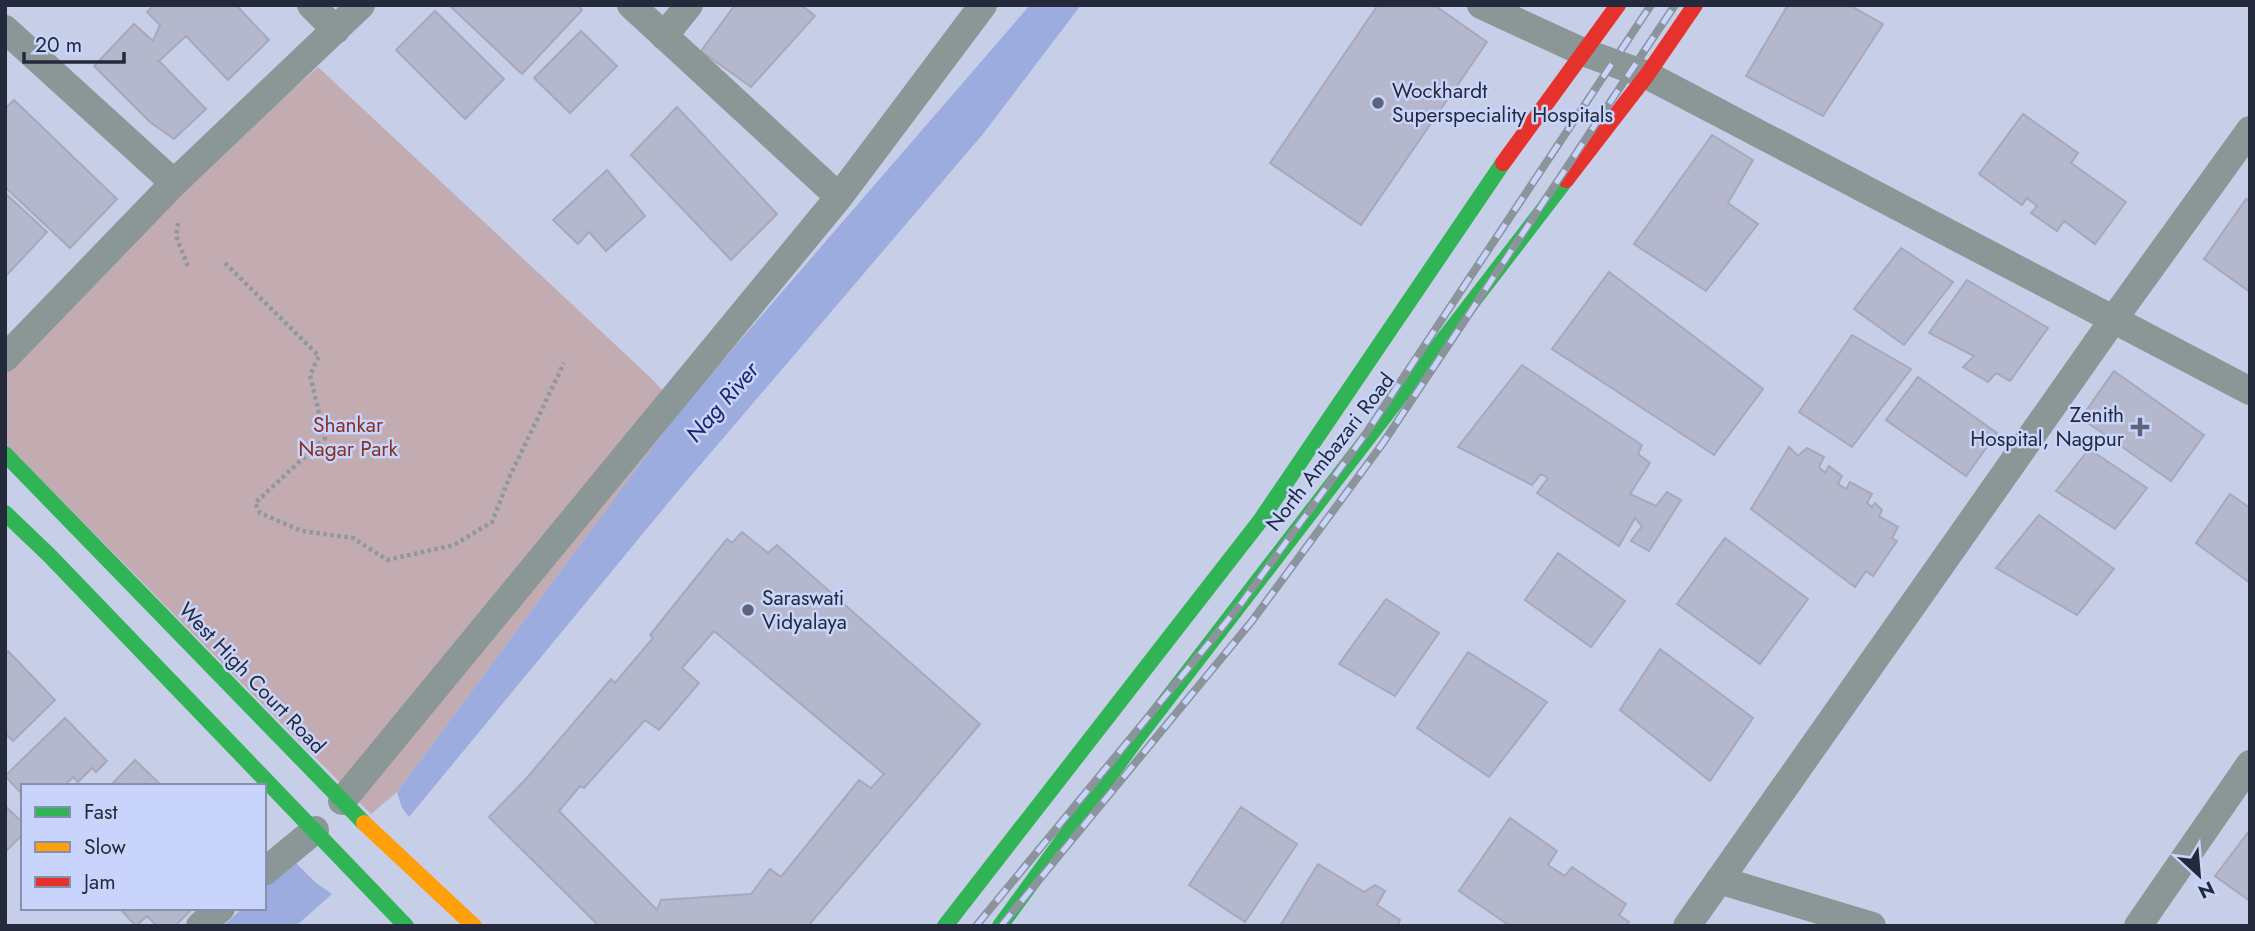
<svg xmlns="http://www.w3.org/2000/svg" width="2255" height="931" viewBox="0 0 2255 931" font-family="Jost,sans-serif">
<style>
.green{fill:#c2abb1}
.water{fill:#9dacdf}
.building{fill:#b5b7cc;stroke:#a6a8bc;stroke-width:2;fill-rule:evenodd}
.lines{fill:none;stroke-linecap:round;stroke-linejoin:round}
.path{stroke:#8f989e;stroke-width:4.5;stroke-dasharray:3.5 3.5;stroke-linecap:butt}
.street{stroke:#8a9796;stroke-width:28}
.fast{stroke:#30b455;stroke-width:16}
.slow{stroke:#ff9f0a;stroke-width:16}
.jam{stroke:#e5322d;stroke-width:16}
.rail-casing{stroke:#8a949a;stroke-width:8}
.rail{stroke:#c8d4fb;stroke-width:5;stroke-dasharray:16;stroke-linecap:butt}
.poi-dot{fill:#5d6378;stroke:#c8d4fb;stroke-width:2.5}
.labels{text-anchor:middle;stroke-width:5;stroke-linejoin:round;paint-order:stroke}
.poi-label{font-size:21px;fill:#24293b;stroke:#c8d4fb;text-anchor:start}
.park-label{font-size:21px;fill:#883121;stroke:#c8d4fb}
.street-label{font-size:21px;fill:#24293b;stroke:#c8d4fb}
.water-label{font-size:23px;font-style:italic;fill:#1d246c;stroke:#c8d4fb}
</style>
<rect width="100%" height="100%" fill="#c6cee8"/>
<path class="green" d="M318,67L652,379L680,410L397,792L371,814L5,443V368L188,183Z"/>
<path class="water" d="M1030,5H1081L983,134L678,491L409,817L402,808L397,792L680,410Z
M295,862L315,882L332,894L296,926H223L243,908H264V889Z"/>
<path class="building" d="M154,5H236L269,40L228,80L186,36L159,61L206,109L174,139L150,122L94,66L134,24L153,41L160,25L147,12Z
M449,5H577L582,10L522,74Z
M735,5H801L815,16L751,87L701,51Z
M1378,5H1434L1487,42L1361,225L1270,163Z
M1788,5H1849L1883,24L1823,116L1746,76Z
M435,11L504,79L465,119L396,50Z
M581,31L617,66L570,113L534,78Z
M14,100L117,199L70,248L5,187V109Z
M677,107L777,214L731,260L631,155Z
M2023,114L2078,153L2071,163L2126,202L2095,244L2064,221L2057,231L2031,213L2037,206L2027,198L2022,205L1979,174Z
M1712,135L1753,160L1728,203L1758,224L1706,291L1634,244Z
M607,170L645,216L606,251L589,232L578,244L553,220Z
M5,193L47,232L5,277Z
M2246,199L2250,201V292L2204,259Z
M1901,248L1953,282L1904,345L1854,309Z
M1609,272L1763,389L1714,455L1552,349Z
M1967,280L2048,328L2010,381L1996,373L1988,382L1963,367L1974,356L1929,333Z
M1852,335L1911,369L1852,447L1799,412Z
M1522,365L1642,445L1638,454L1650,463L1630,494L1656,506L1667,492L1681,500L1649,551L1631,541L1642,526L1635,518L1619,546L1537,493L1548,478L1541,474L1532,485L1458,447Z
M2114,371L2204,435L2171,481L2081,418Z
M1918,377L1997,433L1966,476L1886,420Z
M1789,447L1798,456L1807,448L1824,457L1819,467L1825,473L1829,466L1842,476L1838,484L1846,489L1850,482L1872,494L1867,503L1872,507L1875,503L1882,510L1879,516L1898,527L1892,538L1897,541L1873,576L1866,571L1855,587L1751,509Z
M2089,449L2147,488L2115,529L2056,491Z
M2230,494L2250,508V583L2196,543Z
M2039,515L2114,569L2077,615L1996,568Z
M742,532L768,553L777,545L980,724L808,926H599L489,817L525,780L611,679L615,683L653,638L650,635L727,539L732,543ZM714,631L884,774L871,788L859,780L781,877L770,869L751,894L661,900L657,910L559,811L580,786L584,788L645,720L659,730L699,683L682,668Z
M1725,538L1808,599L1760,664L1677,604Z
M1558,553L1625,601L1591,647L1525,600Z
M1386,599L1439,633L1395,696L1339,664Z
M1660,649L1753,718L1710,781L1620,710Z
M8,651L55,700L13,741L5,733V654Z
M1468,652L1547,702L1489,777L1417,728Z
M65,718L107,761L96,772L92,768L78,782L73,777L64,786H23V795L5,776Z
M135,760L162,786H110Z
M5,806L23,823V834L5,852Z
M1241,807L1297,844L1245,922L1189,885Z
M1510,818L1557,851L1548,865L1565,876L1572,867L1626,904L1619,915L1629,922L1626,926H1510L1459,891Z
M2250,830V901L2215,876Z
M1318,864L1364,892L1375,885L1385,891L1377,905L1400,920L1397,926H1280Z
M125,908H193L175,926H157L147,916L136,926L122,911Z"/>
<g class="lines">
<path class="path" d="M178,223L176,236L189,269
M225,263L319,356L310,375L325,438L255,503L260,513L302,531L353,538L387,560L454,545L492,522L510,476L564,363"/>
<path class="street" d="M311,5L336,30
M631,5L839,197
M1481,5L1583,52L1647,75L2250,391
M5,29L174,183
M664,36L689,5
M5,358L174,183L361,5
M342,801L839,197L983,5
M264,872L315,830
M1719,880L1872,926
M200,926L221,908
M1687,926L2113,320L2250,130
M2138,926L2250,764"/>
<path class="fast" d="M5,454L364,823
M5,513L49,555L406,926
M945,926L1260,521L1503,163
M1000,926L1135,741L1566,180"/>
<path class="slow" d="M364,823L474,926"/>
<path class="jam" d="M1503,163L1618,5
M1566,180L1647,75L1695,5"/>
<defs>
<path id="rail" d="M976,926L1237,609L1367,432L1651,5
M1001,926L1252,621L1383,443L1675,5"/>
</defs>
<use href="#rail" class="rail-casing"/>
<use href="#rail" class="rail"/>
</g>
<g class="poi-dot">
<circle cx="1378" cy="103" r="7"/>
<path d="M2136.5 416.5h7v7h7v7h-7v7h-7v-7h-7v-7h7z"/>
<circle cx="748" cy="610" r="7"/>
</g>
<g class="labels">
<g class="poi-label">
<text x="1392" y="98">Wockhardt<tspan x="1392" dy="24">Superspeciality Hospitals</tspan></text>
<text x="2124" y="422" text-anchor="end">Zenith<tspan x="2124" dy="24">Hospital, Nagpur</tspan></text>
<text x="762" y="605">Saraswati<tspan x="762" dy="24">Vidyalaya</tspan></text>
</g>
<g class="park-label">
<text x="348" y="432">Shankar<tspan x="348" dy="24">Nagar Park</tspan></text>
</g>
<g class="street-label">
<text transform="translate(1330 452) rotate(-52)" y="7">North Ambazari Road</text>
<text transform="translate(252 678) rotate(46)" y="7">West High Court Road</text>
</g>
<g class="water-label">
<text transform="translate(722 402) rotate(-49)" y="8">Nag River</text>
</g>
</g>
<rect width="2255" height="931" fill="none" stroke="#24293b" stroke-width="14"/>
<rect x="21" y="784" width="245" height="126" fill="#c8d4fb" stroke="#8690ae" stroke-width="2"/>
<rect x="35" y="807" width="35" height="10" fill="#30b455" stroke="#8690ae" stroke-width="2"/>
<text x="84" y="819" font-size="21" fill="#24293b">Fast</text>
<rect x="35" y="842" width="35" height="10" fill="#ff9f0a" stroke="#8690ae" stroke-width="2"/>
<text x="84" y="854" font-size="21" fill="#24293b">Slow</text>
<rect x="35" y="877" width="35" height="10" fill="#e5322d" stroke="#8690ae" stroke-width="2"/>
<text x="84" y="889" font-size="21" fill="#24293b">Jam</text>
<g transform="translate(2199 875) rotate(154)" stroke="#c8d4fb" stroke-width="5" paint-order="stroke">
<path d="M0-5L12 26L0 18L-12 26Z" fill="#24293b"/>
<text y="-10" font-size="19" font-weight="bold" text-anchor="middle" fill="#24293b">N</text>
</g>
<path d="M24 52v10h100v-10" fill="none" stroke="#24293b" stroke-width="3.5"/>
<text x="35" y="52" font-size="21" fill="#24293b" stroke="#c8d4fb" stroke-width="5" paint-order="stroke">20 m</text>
</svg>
